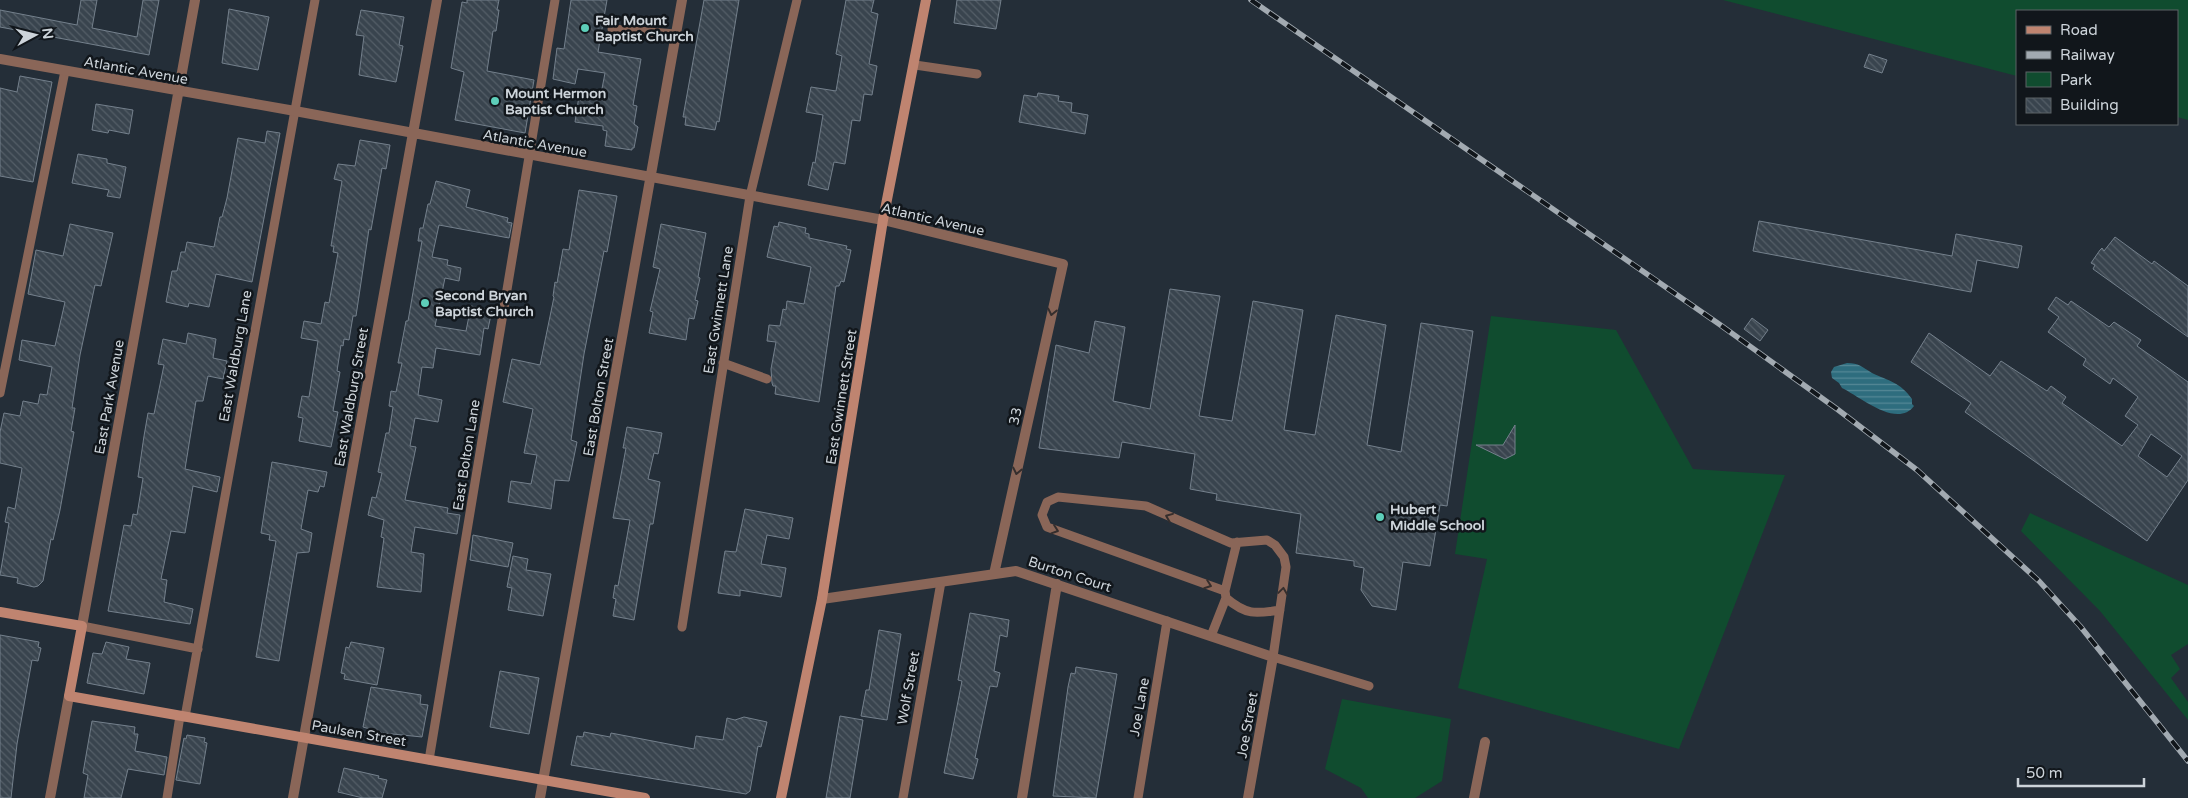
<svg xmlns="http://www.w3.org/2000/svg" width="2188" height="798" viewBox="0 0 2188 798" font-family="'Varela Round',sans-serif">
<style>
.green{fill:#104c2f}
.water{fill:url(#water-rules)}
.building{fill:url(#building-back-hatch);stroke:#74808c;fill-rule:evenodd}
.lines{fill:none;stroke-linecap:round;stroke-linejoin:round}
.lane{stroke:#8a6658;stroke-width:9}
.street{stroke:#8a6658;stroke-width:10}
.secondary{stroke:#bf8470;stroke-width:10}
.rail-casing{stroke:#a2aab1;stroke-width:5.5}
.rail{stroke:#11161b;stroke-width:4;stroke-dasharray:11;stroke-linecap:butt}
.oneway{stroke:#352e2d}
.poi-dot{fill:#5dceb9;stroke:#11161b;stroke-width:2}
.labels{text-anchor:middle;stroke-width:5;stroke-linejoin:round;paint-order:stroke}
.poi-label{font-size:14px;font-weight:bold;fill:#cdd4da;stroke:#11161b;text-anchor:start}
.street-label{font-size:14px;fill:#cdd4da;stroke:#11161b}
</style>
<defs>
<pattern id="water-rules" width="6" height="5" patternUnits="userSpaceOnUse" patternTransform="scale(1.25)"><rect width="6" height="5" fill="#2e6d7e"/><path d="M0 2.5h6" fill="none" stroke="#558896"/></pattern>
<pattern id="building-back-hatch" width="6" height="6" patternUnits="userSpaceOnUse" patternTransform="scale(1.25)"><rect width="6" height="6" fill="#39444e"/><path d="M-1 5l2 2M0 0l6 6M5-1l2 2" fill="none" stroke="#545e67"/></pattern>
</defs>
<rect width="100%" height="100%" fill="#242e38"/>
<path class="green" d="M1723,0H2188V120L2177,117V11H2017V76Z
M1491,316L1616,330L1693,469L1785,475L1679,749L1458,688L1487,559L1455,554Z
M2030,513L2188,585V644L2171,655L2180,669L2171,678L2188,702V720L2100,611L2021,531Z
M1342,699L1451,719L1442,781L1415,798H1368L1361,788L1325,769Z"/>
<path class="water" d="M1847,363C1859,363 1862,367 1872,373C1889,381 1900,382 1912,399V404L1914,406C1897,429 1859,396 1842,388L1839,383L1832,378L1831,372L1834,367Z"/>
<path class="building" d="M81,0H97L92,28L137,37L143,0H159L149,55L0,27V10L77,25Z
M467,0H499L497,10H499L496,31H493L487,71L534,80L525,133L455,120L464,72L451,68L462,2L467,3Z
M571,0H607L598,52L641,59L633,105L637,106L634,124L638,127L634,148H632V150L605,146L607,131L603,130V126L575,122L579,96L600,99L605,73L578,69L575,84L553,79L557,48L564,49Z
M704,0H739L719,122L717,121L715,130L685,125L686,117H683Z
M846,0H874L871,12L878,14L869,64L877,66L872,95L864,94L860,121L852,120L845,164L834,162L828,190L808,185L813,162L815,163L823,115L806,112L811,87L836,91L842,56L836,54Z
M957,0H1001L996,29L954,23Z
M229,9L269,17L258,70L222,63Z
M361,10L404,17L399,45L403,46L396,82L359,75L364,36L356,35Z
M1869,54L1887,60L1882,73L1864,67Z
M20,76L52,82L33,182L0,176V88L17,92Z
M1038,93L1059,96L1058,101L1072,103L1071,112L1088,115L1085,134L1019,122L1024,95L1037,97Z
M96,104L133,110L129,134L109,130L108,133L92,130Z
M267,131L280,133L252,282L216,274L209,307L189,303L188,307L166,302L172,271H177L181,252H185L187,242L214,247L220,217H222L227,198L238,138L265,143Z
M360,140L390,145L386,169L382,168L371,230L369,229L356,316H353L349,340L344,339L343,346L341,345L337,371L340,372L333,411L338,412L331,447L299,441L303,418L298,417L302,396L309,397L318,341L301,338L304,321L321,324L325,302L329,303L338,253L333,252L334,246H331L342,181L334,179L338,164L355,166Z
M78,154L107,159V163L126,167L120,198L107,196L109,190L72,183Z
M436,181L470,190L466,207L508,218L507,222L512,223L509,238L439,225L432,257L448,260L447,265L461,268L459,281L445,278L435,326L466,331L471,306L492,310L488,329L484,328L480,355L436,348L433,368L422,367L418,395L442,400L438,422L415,418L410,446L416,447L405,500L448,508L447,513L460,515L457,534L415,527L411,552L424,554L421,592L377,587L384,538L381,537L384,520L368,515L372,497L376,498L382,473L378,472L386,433H389L393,407L389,406L391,391L396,392L402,363H398L406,321H408L422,241H418L420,228H423L428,204H430Z
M579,190L617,196L607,252L604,251L584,354L571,440L577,442L569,481L555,480L551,509L508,502L511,481L531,484L537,455L524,453L533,409L503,402L512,359L540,365L554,297L553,296L555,282L557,283L563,249L569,250Z
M1759,221L1952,256L1956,234L2022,246L2018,268L1977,260L1971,292L1753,251Z
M779,222L806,228L805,233L809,234V238L847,246L846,249L851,250L844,282L841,281L839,286H836L819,402L775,394L776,386H773L772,383L771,369L776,342L767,341L769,325L780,326L783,309L786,310L787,301L804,304L811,267L767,257L774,226L778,227Z
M70,224L113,233L101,286L95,285L80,355L72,408H75L71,431L74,432L60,510L53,540L51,539L43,581L38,586L34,587L17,583L18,578L0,575L9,523L5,522L8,507L15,509L22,468L0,463V432L4,413L20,416L23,401L38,404L40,394L47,395L52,367L19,360L22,340L55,346L65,302L28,294L36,250L63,256Z
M661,224L706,233L698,277L700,278L695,300L698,301L694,319L689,318L686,340L649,333L653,312L650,311L660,269L653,267Z
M2115,237L2152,264L2154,261L2188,286V337L2093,269L2095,265L2091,263L2100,250L2102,248L2104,251Z
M1170,289L1220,296L1199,416L1232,421L1253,301L1303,310L1284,430L1315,435L1336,315L1386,325L1367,445L1401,452L1421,323L1473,331L1447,506L1440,505L1430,566L1403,562L1396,610L1372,606L1361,590L1364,568L1354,566V561L1296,553L1301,514L1216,500L1217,494L1190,489L1195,454L1122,442L1119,458L1039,448L1056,345L1089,353L1095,321L1125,327L1113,401L1150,409Z
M2056,297L2068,305L2071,301L2109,327L2114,322L2141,340L2137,346L2188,382V480L2147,541L1965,412L1971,403L1911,362L1929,333L1990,376L2001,361L2047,391L2051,386L2066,397L2062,403L2122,446L2138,425L2125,416L2138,397L2113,378L2110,384L2083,365L2086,359L2048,332L2059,317L2048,309ZM2151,434L2182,456L2167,477L2138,456Z
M1752,318L1768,330L1760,341L1744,329Z
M188,333L216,339L213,358L227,361L223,379L208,376L203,401H196L185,469L220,477L217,492L193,486L185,533L171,531L161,579L167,580L164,602L193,609L190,624L108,611L124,525L131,526L133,514L137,515L143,478L138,477L144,436L148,413L154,414L164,365L158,364L163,339L186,344Z
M1515,425V454L1505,459L1476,445H1503Z
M627,427L662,433L658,454L654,453L648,479L660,482L653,524H650L634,620L613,616L616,599L613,598L615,585L618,586L630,520L613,518L626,448H623Z
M272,462L327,472L324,487L320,486L318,492L308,490L301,529L312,533L309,552L297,553L279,661L256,657L276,541L269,540L270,535L261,533Z
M745,509L793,518L789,539L767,535L761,564L786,568L781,597L740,590V596L718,593L725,551L736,552Z
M473,535L513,543L508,567L470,560Z
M513,556L528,559L526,570L551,574L543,616L508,610L512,588L507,587Z
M970,613L1009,620L1007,637L1000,635L994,671L1000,673L997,687L990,686L975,758L978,759L973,779L944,773L962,681L958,680Z
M879,630L901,634L887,720L861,716L866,690H869Z
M0,635L39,642L38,647L41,648L38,661L32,660L17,744L11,798H0Z
M106,642L129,647L126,659L150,663L144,694L87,683L93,653L102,654Z
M351,642L384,648L377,685L344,679L345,674L341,673L346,647L349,648Z
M1076,667L1117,674L1096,798L1053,796L1068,687L1071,673L1075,674Z
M500,671L539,678L529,734L490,727Z
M371,687L421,695L420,704L428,705L422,737L383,733L363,727Z
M840,716L863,720L850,798H826Z
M744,717L767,722L761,747L758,746L750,791L746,794L571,765L577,736L583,737L584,732L610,737L611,733L694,749L696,736L723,740L727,718L735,720Z
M92,721L135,727L134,734H138L135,751L167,757L164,775L128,769L121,798H84L88,775L83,773Z
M187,735L205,738L204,742L207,743L200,784L176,780L184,738L186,739Z
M344,768L379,776L378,778L387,780L382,798H363L338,792Z"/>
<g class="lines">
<path class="lane" d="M612,29L676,34
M915,65L977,74
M723,363L767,379
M0,393L65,71
M1225,591L1237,542
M1280,610C1255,614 1246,615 1226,598L1225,591L1047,527L1042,515L1047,502L1058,497L1146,506L1231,543L1267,540L1275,545L1284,557L1286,567L1273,657L1369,686
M82,626L198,649
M682,627L750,196L797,0
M1211,636L1226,598
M185,717L315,0
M429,760L555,0
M167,798L180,716
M903,798L941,582
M1138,798L1167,621"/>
<path class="street" d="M0,59L295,111L883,220L1063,264L994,574
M822,599L1016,571L1273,657L1248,798
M82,626L195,0
M50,798L69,696
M293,798L437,0
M540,798L682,0
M1022,798L1057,584
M1474,798L1485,742"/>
<path class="secondary" d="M0,612L82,626L69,696L645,798
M781,798L822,599L883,220L926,0"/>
<defs>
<path id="rail" d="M1251,0L1719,324L1837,409L1917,470L2039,581L2080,626L2188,761"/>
</defs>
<use href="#rail" class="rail-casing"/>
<use href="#rail" class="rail"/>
</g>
<defs><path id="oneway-chevron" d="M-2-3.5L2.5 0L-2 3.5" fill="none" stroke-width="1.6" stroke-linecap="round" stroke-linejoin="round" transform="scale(1.25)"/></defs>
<g class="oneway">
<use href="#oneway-chevron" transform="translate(1052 312) rotate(102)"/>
<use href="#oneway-chevron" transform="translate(1017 471) rotate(102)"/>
<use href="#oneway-chevron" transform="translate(1169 517) rotate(-158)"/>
<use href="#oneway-chevron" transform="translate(1055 530) rotate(19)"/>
<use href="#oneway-chevron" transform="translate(1208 585) rotate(20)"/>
<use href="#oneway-chevron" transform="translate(1283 591) rotate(-82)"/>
</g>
<g class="poi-dot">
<circle cx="585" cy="28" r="5"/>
<circle cx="495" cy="101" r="5"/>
<circle cx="425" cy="303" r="5"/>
<circle cx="1380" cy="517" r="5"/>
</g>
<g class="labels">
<g class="poi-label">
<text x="595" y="25">Fair Mount<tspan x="595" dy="16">Baptist Church</tspan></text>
<text x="505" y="98">Mount Hermon<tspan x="505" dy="16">Baptist Church</tspan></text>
<text x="435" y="300">Second Bryan<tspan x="435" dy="16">Baptist Church</tspan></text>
<text x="1390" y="514">Hubert<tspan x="1390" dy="16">Middle School</tspan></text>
</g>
<g class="street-label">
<text transform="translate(136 70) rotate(10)" y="5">Atlantic Avenue</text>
<text transform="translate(535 143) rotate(10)" y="5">Atlantic Avenue</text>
<text transform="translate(933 219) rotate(13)" y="5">Atlantic Avenue</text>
<text transform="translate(718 310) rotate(-81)" y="5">East Gwinnett Lane</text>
<text transform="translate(235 356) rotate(-80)" y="5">East Waldburg Lane</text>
<text transform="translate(109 397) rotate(-80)" y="5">East Park Avenue</text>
<text transform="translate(351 397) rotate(-80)" y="5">East Waldburg Street</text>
<text transform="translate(598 397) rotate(-80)" y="5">East Bolton Street</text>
<text transform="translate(841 397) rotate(-81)" y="5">East Gwinnett Street</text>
<text transform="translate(1015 416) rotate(-78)" y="5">33</text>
<text transform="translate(466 455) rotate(-81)" y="5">East Bolton Lane</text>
<text transform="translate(1070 574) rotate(18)" y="5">Burton Court</text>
<text transform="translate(908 688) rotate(-80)" y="5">Wolf Street</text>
<text transform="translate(1139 707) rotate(-80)" y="5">Joe Lane</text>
<text transform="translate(1247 725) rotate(-80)" y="5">Joe Street</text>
<text transform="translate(359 733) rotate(10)" y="5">Paulsen Street</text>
</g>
</g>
<rect x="2016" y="10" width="162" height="115" fill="#11161b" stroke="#5c6267"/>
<rect x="2026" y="26" width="25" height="8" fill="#bf8470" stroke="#5c6267"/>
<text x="2060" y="35" font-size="15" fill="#cdd4da">Road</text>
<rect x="2026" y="51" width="25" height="8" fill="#a2aab1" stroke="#5c6267"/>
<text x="2060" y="60" font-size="15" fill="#cdd4da">Railway</text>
<rect x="2026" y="72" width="25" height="15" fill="#104c2f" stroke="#5c6267"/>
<text x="2060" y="85" font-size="15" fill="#cdd4da">Park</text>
<rect x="2026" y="98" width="25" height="15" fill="url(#building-back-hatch)" stroke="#5c6267"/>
<text x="2060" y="110" font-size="15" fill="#cdd4da">Building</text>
<g transform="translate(35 35) rotate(83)" stroke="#11161b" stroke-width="4" paint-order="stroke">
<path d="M0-4L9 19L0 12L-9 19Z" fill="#cdd4da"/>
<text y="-8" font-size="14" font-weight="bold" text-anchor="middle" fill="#cdd4da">N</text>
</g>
<path d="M2018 778v8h126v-8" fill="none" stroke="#cdd4da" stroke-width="2.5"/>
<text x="2026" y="778" font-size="15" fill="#cdd4da" stroke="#11161b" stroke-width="4" paint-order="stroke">50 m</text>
</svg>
